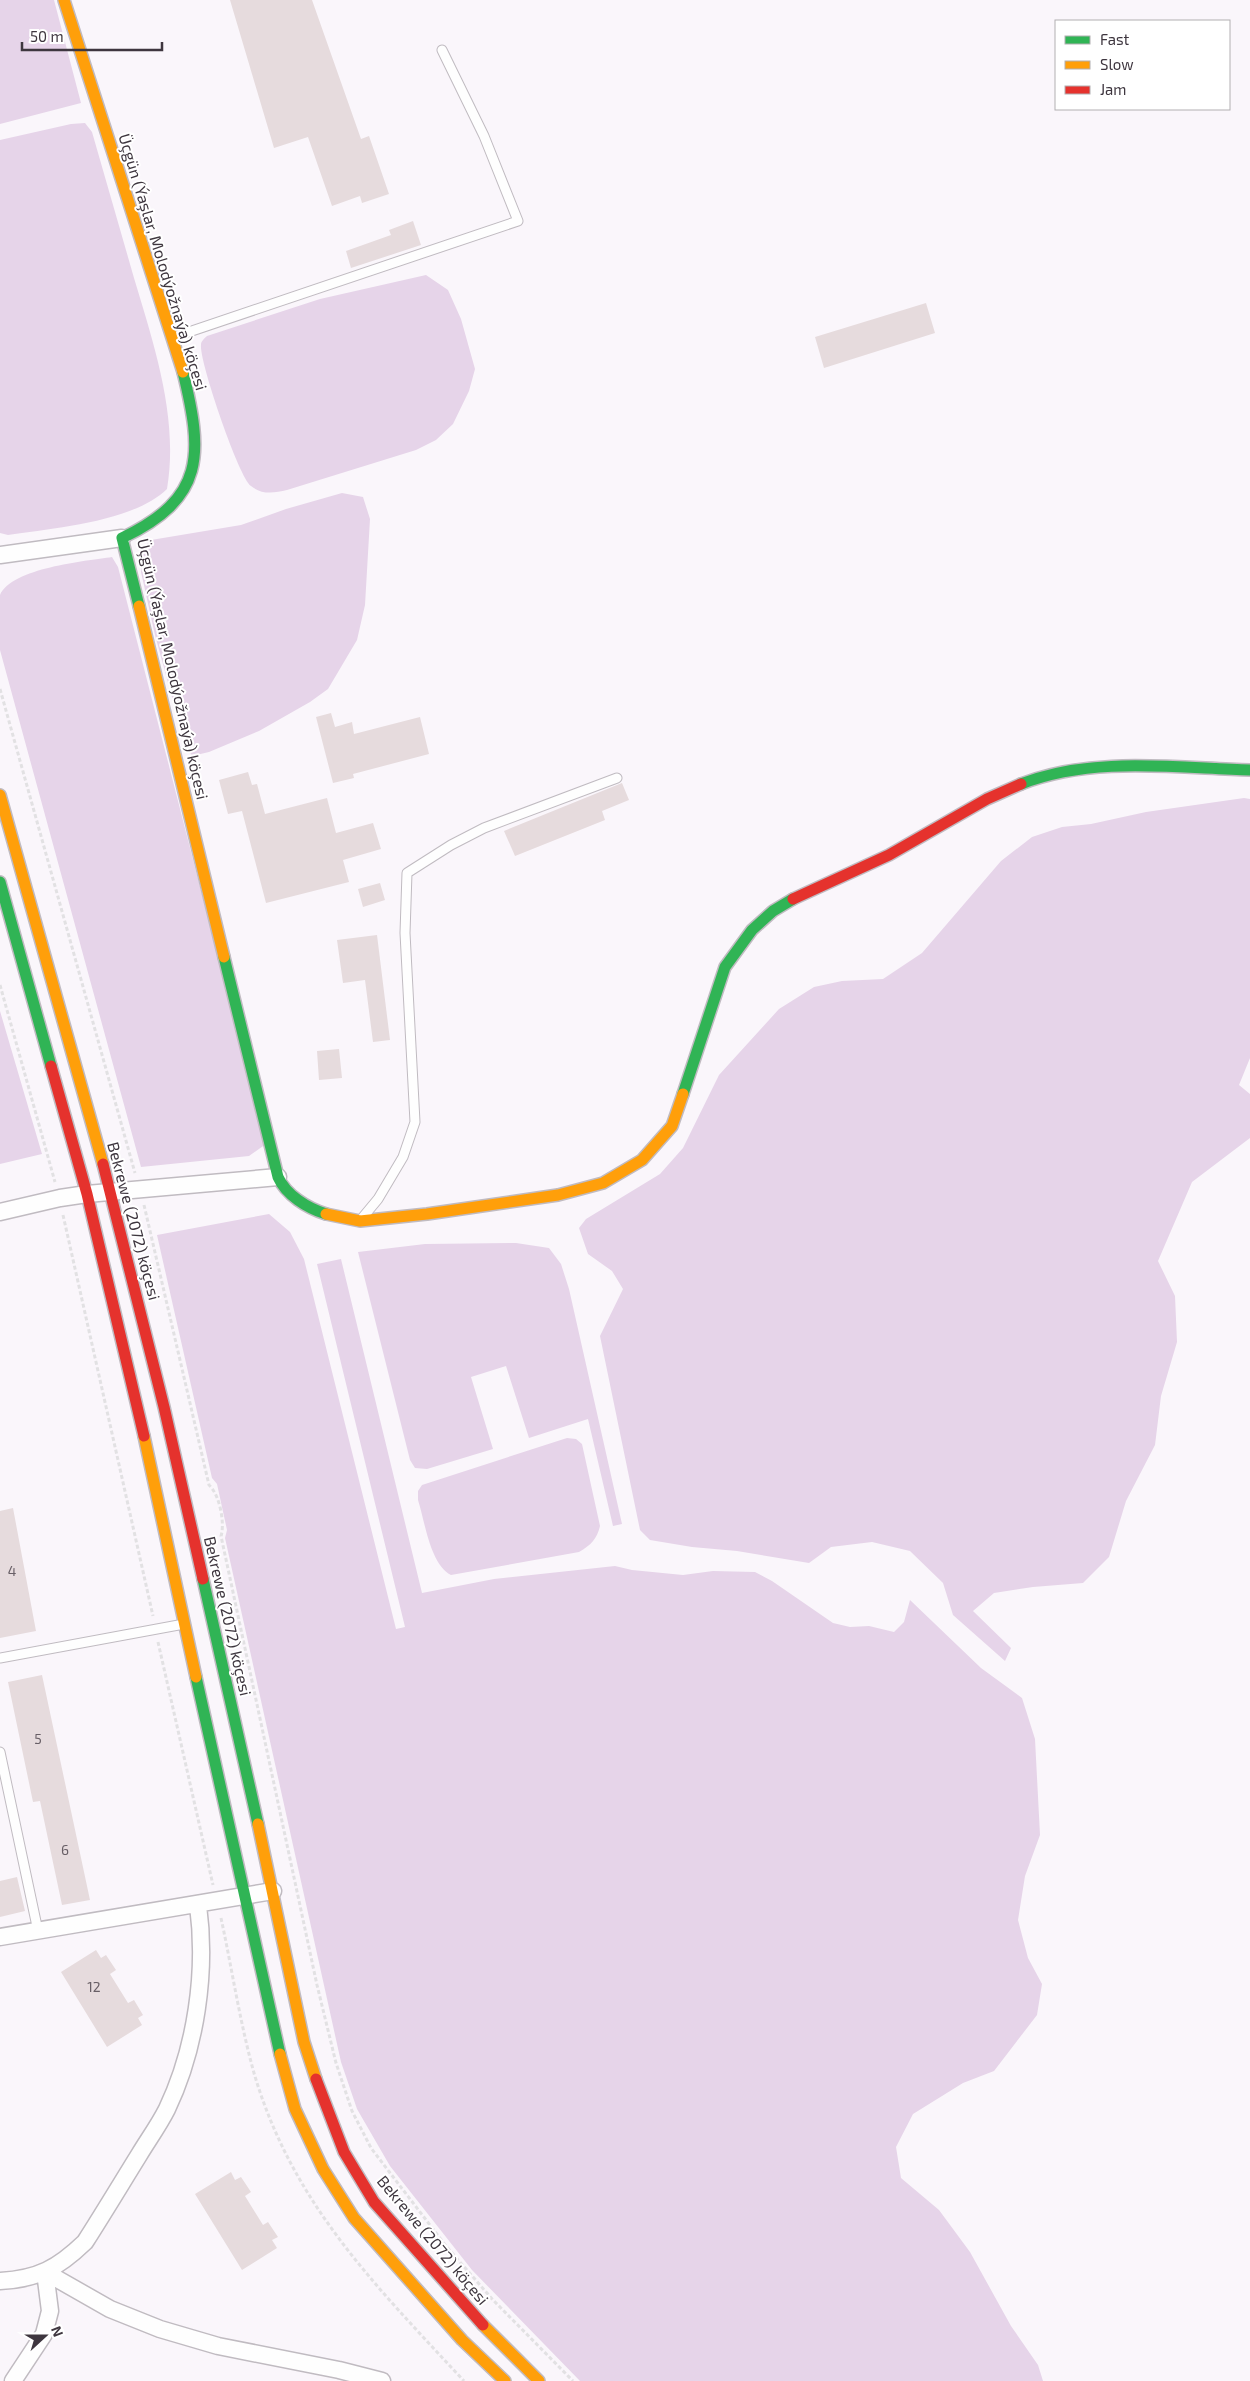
<svg xmlns="http://www.w3.org/2000/svg" width="1250" height="2381" viewBox="0 0 1250 2381" font-family="'Exo 2',sans-serif">
<style>
.forest{fill:#e6d4e9}
.building{fill:#e6dbdd}
.lines{fill:none;stroke-linecap:round;stroke-linejoin:round}
.lane-casing{stroke:#c0bbc1;stroke-width:11}
.street-casing{stroke:#c0bbc1;stroke-width:19}
.fast-casing{stroke:#c0bbc1;stroke-width:14}
.slow-casing{stroke:#c0bbc1;stroke-width:14}
.jam-casing{stroke:#c0bbc1;stroke-width:14}
.path{stroke:#e2e1e3;stroke-width:3;stroke-dasharray:4 2.5;stroke-linecap:butt}
.lane{stroke:#fefefe;stroke-width:9}
.street{stroke:#fefefe;stroke-width:16}
.fast{stroke:#30b455;stroke-width:11}
.slow{stroke:#ff9f0a;stroke-width:11}
.jam{stroke:#e5322d;stroke-width:11}
.labels{text-anchor:middle;stroke-width:4;stroke-linejoin:round;paint-order:stroke}
.number-label{font-size:14px;fill:#685f66}
.street-label{font-size:16px;fill:#3e363f;stroke:#fff}
</style>
<rect width="100%" height="100%" fill="#faf6fb"/>
<path class="forest" d="M0,0H54L81,103L0,124Z
M85,123L92,132C106,181 120,229 134,278C154,345 179,418 167,489C133,522 54,528 8,535L0,533V140L71,124Z
M426,275L448,290L461,319L475,369L469,391L453,424L436,440L416,450L287,490C274,493 262,495 251,486C239,478 199,361 201,345C201,341 204,339 207,336L320,299Z
M342,493L363,497L370,519L365,605L357,640L328,689L310,702L259,731L209,752L192,756L184,741L155,635L141,572L143,548L151,540L241,525L286,509Z
M112,557L118,567L266,1144L249,1156L141,1167L0,650V595C12,568 85,561 112,557Z
M1244,798L1250,799V1058L1239,1085L1250,1094V1138L1192,1182L1158,1261L1175,1296L1177,1342L1161,1396L1155,1445L1126,1501L1109,1557L1083,1583L1033,1587L994,1593L973,1611L1011,1648L1005,1661L953,1615L943,1583L910,1551L872,1542L831,1547L809,1563L737,1551L692,1547L650,1540L640,1530L600,1336L623,1289L612,1271L588,1254L579,1228L586,1219L660,1174L683,1148L719,1075L779,1009L814,987L842,981L883,979L922,953L1001,861L1032,837L1062,827L1091,824L1146,812Z
M0,1011L42,1154L0,1164Z
M269,1214L290,1232L304,1259L396,1629L405,1627L317,1264L341,1259L422,1593L494,1579L615,1566L632,1570L683,1575L713,1571L755,1572L772,1581L833,1623L850,1627L869,1626L894,1632L904,1622L910,1600L981,1668L1022,1698L1035,1739L1040,1835L1025,1876L1018,1920L1028,1958L1042,1984L1037,2015L994,2071L963,2083L913,2114L896,2147L901,2178L939,2210L970,2252L1011,2326L1038,2365L1043,2381H580L472,2270L390,2166L357,2109L341,2062L225,1538L227,1530L217,1484L212,1478L157,1235Z
M516,1243L549,1248L561,1264L569,1289L622,1524L613,1526L588,1419L529,1438L506,1366L471,1377L493,1449L427,1469L415,1468L410,1460L358,1252L425,1244Z
M567,1438L576,1439L582,1444L600,1526C597,1539 591,1545 579,1552L451,1575C430,1564 425,1522 418,1500V1491L422,1485Z"/>
<path class="building" d="M230,0H312L361,139L369,136L389,194L362,203L360,196L332,206L308,137L274,148Z
M413,221L421,245L351,268L346,251L391,235L389,230Z
M926,303L935,333L824,368L815,337Z
M331,713L335,727L352,722L354,734L420,717L429,754L353,774L354,778L333,783L316,717Z
M248,772L252,785L257,784L265,814L327,798L336,833L373,823L381,849L343,860L349,882L266,903L242,811L228,814L219,780Z
M622,783L629,800L602,811L605,820L515,856L504,831Z
M380,883L385,900L363,907L358,889Z
M377,935L390,1040L373,1042L365,980L343,983L337,940Z
M339,1049L342,1078L319,1080L317,1051Z
M13,1508L36,1631L0,1638V1511Z
M42,1675L90,1900L62,1905L40,1801L33,1802L8,1682Z
M17,1877L25,1911L0,1917V1881Z
M96,1950L101,1958L106,1955L116,1970L110,1974L128,2003L134,2000L143,2015L138,2018L142,2025L107,2047L61,1972Z
M231,2172L235,2180L241,2177L251,2192L245,2196L263,2225L268,2222L278,2237L272,2240L277,2248L242,2270L195,2194Z"/>
<g class="lines">
<defs>
<path id="lane" d="M174,337L518,221L484,136L442,50
M363,1217L378,1199L403,1157L415,1122L405,933L407,873L451,845L484,828L617,778
M0,1658L184,1624
M0,1752L38,1931"/>
<path id="street" d="M0,555L122,538
M0,1212L60,1198L87,1194L278,1177
M0,1937L273,1891
M45,2272L110,2309L160,2329L218,2346L339,2370L382,2381
M0,2281C38,2279 58,2268 85,2242C103,2214 121,2184 139,2155C148,2140 159,2125 167,2109C196,2048 207,1972 198,1905
M13,2381L44,2334L50,2311L45,2272"/>
<path id="fast" d="M139,606L122,538C206,498 203,454 183,372
M1021,784C1093,756 1175,768 1250,770
M0,882L51,1066
M224,957L278,1177C286,1195 307,1208 326,1214
M683,1094L725,967L752,930L773,911L793,899
M203,1579L258,1824
M196,1677L280,2054"/>
<path id="slow" d="M64,0L183,372
M139,606L224,957
M0,795L103,1164
M326,1214L360,1221L427,1214L558,1195L603,1183L642,1160L672,1126L683,1094
M144,1436L196,1677
M258,1824L304,2042L316,2079
M280,2054L295,2109L323,2169L354,2218L462,2340L505,2381
M483,2325L539,2381"/>
<path id="jam" d="M793,899L889,855L987,799L1021,784
M51,1066L87,1194L144,1436
M103,1164L164,1407L203,1579
M316,2079L344,2152L374,2202L483,2325"/>
</defs>
<use href="#lane" class="lane-casing"/>
<use href="#street" class="street-casing"/>
<use href="#fast" class="fast-casing"/>
<use href="#slow" class="slow-casing"/>
<use href="#jam" class="jam-casing"/>
<path class="path" d="M0,689L135,1173
M0,985L55,1182
M144,1205L209,1485C220,1495 225,1524 221,1536L317,1985L336,2063L352,2111L371,2148L446,2246L493,2300L573,2381
M63,1215L153,1616
M158,1642L213,1885
M221,1918C232,1969 240,2023 254,2073C292,2203 375,2285 464,2381"/>
<use href="#lane" class="lane"/>
<use href="#street" class="street"/>
<use href="#fast" class="fast"/>
<use href="#slow" class="slow"/>
<use href="#jam" class="jam"/>
</g>
<g class="labels">
<g class="number-label">
<text x="12" y="1576">4</text>
<text x="38" y="1744">5</text>
<text x="65" y="1855">6</text>
<text x="94" y="1992">12</text>
</g>
<g class="street-label">
<text transform="translate(163 262) rotate(73)" y="6">Üçgün (Ýaşlar, Molodýožnaýa) köçesi</text>
<text transform="translate(173 669) rotate(77)" y="6">Üçgün (Ýaşlar, Molodýožnaýa) köçesi</text>
<text transform="translate(134 1221) rotate(75)" y="6">Bekrewe (2072) köçesi</text>
<text transform="translate(228 1616) rotate(77)" y="6">Bekrewe (2072) köçesi</text>
<text transform="translate(433 2240) rotate(50)" y="6">Bekrewe (2072) köçesi</text>
</g>
</g>
<rect x="1055" y="20" width="175" height="90" fill="#ffffff" stroke="#b2afb2"/>
<rect x="1065" y="36" width="25" height="8" fill="#30b455" stroke="#b2afb2"/>
<text x="1100" y="45" font-size="15" fill="#3e363f">Fast</text>
<rect x="1065" y="61" width="25" height="8" fill="#ff9f0a" stroke="#b2afb2"/>
<text x="1100" y="70" font-size="15" fill="#3e363f">Slow</text>
<rect x="1065" y="86" width="25" height="8" fill="#e5322d" stroke="#b2afb2"/>
<text x="1100" y="95" font-size="15" fill="#3e363f">Jam</text>
<g transform="translate(45 2336) rotate(69)" stroke="#ffffff" stroke-width="4" paint-order="stroke">
<path d="M0-4L9 19L0 12L-9 19Z" fill="#3e363f"/>
<text y="-8" font-size="14" font-weight="bold" text-anchor="middle" fill="#3e363f">N</text>
</g>
<path d="M22 42v8h140v-8" fill="none" stroke="#3e363f" stroke-width="2.5"/>
<text x="30" y="42" font-size="15" fill="#3e363f" stroke="#ffffff" stroke-width="4" paint-order="stroke">50 m</text>
</svg>
